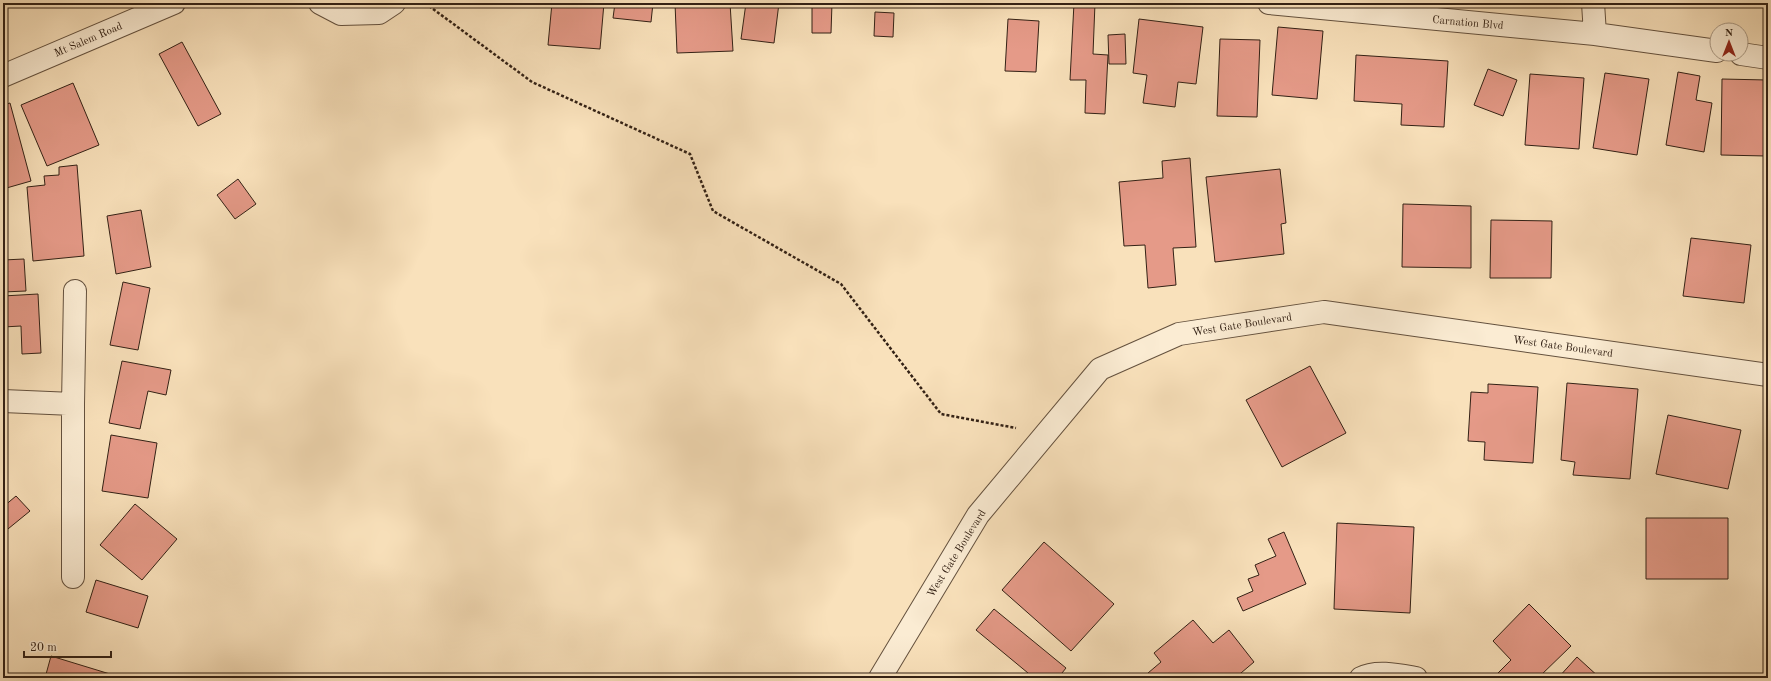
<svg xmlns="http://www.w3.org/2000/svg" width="1771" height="681" viewBox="0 0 1771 681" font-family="'Old Standard TT',serif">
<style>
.building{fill:#e59a88;stroke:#332115}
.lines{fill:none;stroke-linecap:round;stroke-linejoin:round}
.minor-casing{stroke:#64513e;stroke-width:24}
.path{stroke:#332115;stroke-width:2.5;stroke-dasharray:3 2;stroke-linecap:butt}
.minor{stroke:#fbecd3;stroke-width:22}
.labels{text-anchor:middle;stroke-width:3.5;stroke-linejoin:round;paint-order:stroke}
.street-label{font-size:11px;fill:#332115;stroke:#fbecd3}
</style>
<rect width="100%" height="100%" fill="#f9e1bb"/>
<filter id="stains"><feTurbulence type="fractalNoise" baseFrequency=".005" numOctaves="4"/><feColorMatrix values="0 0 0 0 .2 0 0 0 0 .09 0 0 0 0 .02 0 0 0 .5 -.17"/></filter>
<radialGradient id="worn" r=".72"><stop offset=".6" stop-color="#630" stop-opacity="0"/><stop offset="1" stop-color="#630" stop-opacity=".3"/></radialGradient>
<path class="building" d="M552,3H604L600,49L548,45Z
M615,3H653L651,22L613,18Z
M675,3H730L733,51L677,53Z
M746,3H779L774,43L741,39Z
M812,3H832L831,33H812Z
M1074,3H1095L1093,54L1108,55L1105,114L1085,113L1086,80H1070Z
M875,12L894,13L893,37L874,36Z
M1008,19L1039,21L1036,72L1005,71Z
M1139,19L1203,27L1196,84L1178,82L1175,107L1143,103L1147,75L1133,73Z
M1278,27L1323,31L1317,99L1272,95Z
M1125,34L1126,64H1109L1108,35Z
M1220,39L1260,40L1257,117L1217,116Z
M182,42L221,114L198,126L159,54Z
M1356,55L1448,61L1444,127L1401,125L1402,104L1354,101Z
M1488,69L1517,80L1503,116L1474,105Z
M1678,72L1700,76L1696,100L1712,103L1704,152L1666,145Z
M1605,73L1649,79L1637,155L1593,148Z
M1530,74L1584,78L1579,149L1525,145Z
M1722,79L1767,80L1766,156L1721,155Z
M73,83L99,145L47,166L21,105Z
M10,103L31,181L3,189V105Z
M1190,158L1196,247L1173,248L1176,285L1148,288L1145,245L1124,246L1119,182L1163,178L1162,161Z
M77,165L84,256L33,261L27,187L45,185L44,176L59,175V167Z
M1280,169L1286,223L1281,224L1284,254L1215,262L1206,177Z
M238,179L256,204L235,219L217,195Z
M1403,204L1471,206V268L1402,267Z
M141,210L151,267L116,274L107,216Z
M1491,220L1552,221L1551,278H1490Z
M1691,238L1751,245L1744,303L1683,296Z
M24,259L26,291L3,292V260Z
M123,282L150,288L138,350L110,345Z
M38,294L41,353L22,354L21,326L3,327V296Z
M122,361L171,370L166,395L148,391L140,429L109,423Z
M1310,366L1346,433L1282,467L1246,400Z
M1567,383L1638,389L1630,479L1573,475L1575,462L1561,460Z
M1488,384L1538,387L1533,463L1484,460L1485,442L1468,441L1471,392L1488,393Z
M1668,415L1741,430L1728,489L1656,474Z
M111,435L157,443L148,498L102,491Z
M16,496L30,511L3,533V507Z
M135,504L177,539L142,580L100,545Z
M1646,518H1728V579H1646Z
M1337,523L1414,527L1410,613L1334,609Z
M1284,532L1306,584L1243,611L1237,598L1253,591L1248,579L1259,575L1255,565L1276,556L1268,539Z
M1044,542L1114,604L1071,651L1002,590Z
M96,580L148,596L138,628L86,612Z
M1529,604L1571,646L1538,678H1497L1495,676L1511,660L1493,641Z
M994,609L1066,668L1058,678H1024L1028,673L976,630Z
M1193,620L1213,643L1229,630L1254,662L1235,678H1152L1148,673L1161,662L1154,653Z
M51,656L123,678H45Z
M1577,657L1600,678H1558Z"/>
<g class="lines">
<defs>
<path id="minor" d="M320,3L341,14L379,13L394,3
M1269,3L1595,34L1717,51
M1593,3L1595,34
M1741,54L1768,58
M3,76L174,3
M3,401L73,404
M73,577V404L75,291
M880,678L978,515L1100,369L1179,334L1324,312L1768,375
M1361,678C1376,670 1399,675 1416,678"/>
</defs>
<use href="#minor" class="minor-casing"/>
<path class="path" d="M425,3L532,82L690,154L713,211L841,284L941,414L1016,428"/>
<use href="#minor" class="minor"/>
</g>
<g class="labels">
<g class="street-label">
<text transform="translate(1468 22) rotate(5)" y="4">Carnation Blvd</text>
<text transform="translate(88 39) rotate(-23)" y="4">Mt Salem Road</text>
<text transform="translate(1242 324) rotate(-9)" y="4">West Gate Boulevard</text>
<text transform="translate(1563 346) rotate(8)" y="4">West Gate Boulevard</text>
<text transform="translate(956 553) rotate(-58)" y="4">West Gate Boulevard</text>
</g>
</g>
<rect width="1771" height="681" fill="none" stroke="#f9e1bb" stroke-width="16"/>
<rect x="4" y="4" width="1763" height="673" fill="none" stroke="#332115" stroke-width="2"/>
<rect x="8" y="8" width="1755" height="665" fill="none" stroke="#332115"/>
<g transform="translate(1729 42)"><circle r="19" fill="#fbecd3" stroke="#ab9b87"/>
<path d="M0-3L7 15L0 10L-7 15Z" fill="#8f2418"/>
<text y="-6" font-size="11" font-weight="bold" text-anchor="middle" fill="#332115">N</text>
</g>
<path d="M24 651v6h87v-6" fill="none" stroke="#332115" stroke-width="2"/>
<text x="30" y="651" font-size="12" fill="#332115" stroke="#fbecd3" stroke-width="3" paint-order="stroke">20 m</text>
<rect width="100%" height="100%" filter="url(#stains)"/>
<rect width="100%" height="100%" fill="url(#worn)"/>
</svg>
